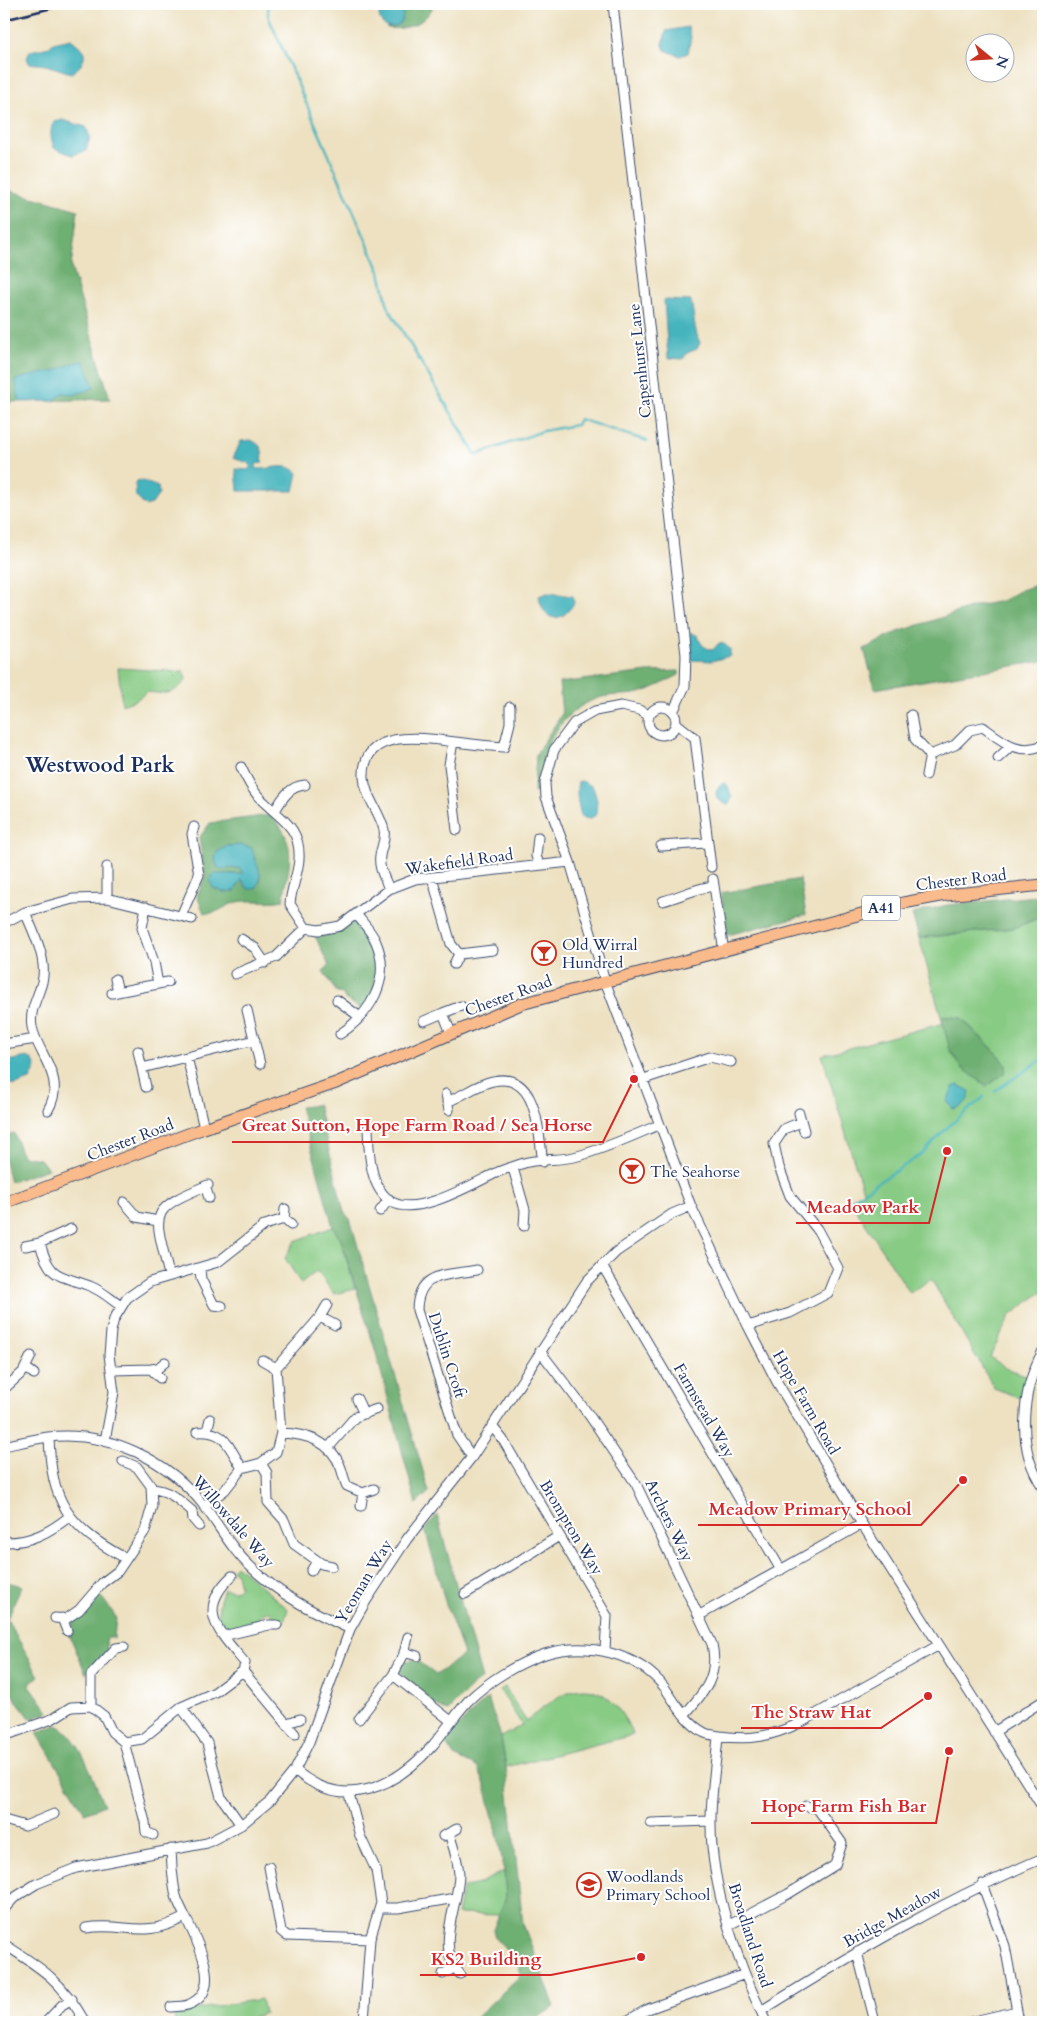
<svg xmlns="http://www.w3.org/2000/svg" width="1047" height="2026" viewBox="0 0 1047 2026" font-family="Cardo,serif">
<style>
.green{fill:#88cb84;stroke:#527d71}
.forest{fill:#6eaf72;stroke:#446f68;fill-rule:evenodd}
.water{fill:#44b4bd;stroke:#30728e}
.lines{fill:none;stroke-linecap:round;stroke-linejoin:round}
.stream{stroke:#44b4bd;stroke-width:2.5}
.minor-casing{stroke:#3a4a6d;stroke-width:11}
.major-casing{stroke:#3a4a6d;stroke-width:13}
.minor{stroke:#fff;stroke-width:9}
.major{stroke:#fabb8c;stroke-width:11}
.rail{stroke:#1b2f5e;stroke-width:2.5}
.labels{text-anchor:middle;stroke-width:4;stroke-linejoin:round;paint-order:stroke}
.shield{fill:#fff;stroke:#5f6d8e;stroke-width:1}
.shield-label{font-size:15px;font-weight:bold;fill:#1b2f5e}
.street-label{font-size:16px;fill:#1b2f5e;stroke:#fff}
.poi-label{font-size:16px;fill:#1b2f5e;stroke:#fff;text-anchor:start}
.district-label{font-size:21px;font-weight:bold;fill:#1b2f5e;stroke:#fff}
.leader{fill:none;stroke:#d62828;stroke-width:2}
.callout-dot{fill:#d62828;stroke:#fff;stroke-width:2}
.callout-label{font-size:18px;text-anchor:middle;font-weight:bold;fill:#d62828;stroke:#fff;stroke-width:4;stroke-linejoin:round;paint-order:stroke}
</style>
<rect width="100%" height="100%" fill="#fff"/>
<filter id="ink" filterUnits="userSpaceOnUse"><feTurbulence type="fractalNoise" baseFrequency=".02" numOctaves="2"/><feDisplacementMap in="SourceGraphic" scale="10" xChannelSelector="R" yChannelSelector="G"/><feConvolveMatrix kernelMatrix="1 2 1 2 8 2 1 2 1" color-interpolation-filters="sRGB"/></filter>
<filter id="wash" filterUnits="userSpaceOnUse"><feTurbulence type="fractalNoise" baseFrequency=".0096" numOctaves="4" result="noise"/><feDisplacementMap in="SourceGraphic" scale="20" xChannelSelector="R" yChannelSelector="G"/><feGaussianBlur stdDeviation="1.12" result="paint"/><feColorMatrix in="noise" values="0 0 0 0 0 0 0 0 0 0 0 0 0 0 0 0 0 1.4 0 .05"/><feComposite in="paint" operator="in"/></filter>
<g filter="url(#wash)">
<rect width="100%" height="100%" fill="#ede1c1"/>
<path class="green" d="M118,668L184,672L186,680C173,696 165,694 147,692L136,700L122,705Z
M1043,916V1291L1010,1316L990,1357L1006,1368L1028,1376L1020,1398L994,1388L931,1279L910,1293L850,1200L863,1191L822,1055L944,1023C953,1059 957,1064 987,1085L1006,1065L999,1055L961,1018L941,1016L919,938L1014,928Z
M333,1227L341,1240L355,1289L334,1294L317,1271L301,1284L285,1258L295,1241Z
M236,1565L288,1609L284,1622L274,1618L270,1611L262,1614L258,1623C255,1624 234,1631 231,1630C211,1629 219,1599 224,1589L235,1591L240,1587L237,1573L232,1570Z
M505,1687L526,1721C539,1711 555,1696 571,1691C603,1681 622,1710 633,1735L506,1767L501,1737L522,1725L500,1690Z
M504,1871L506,1897L499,1915L457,1914L463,1888L478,1884Z
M261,1999L264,2013L241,2022H175L174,2016L198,2009Z"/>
<path class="forest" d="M384,4H434C427,23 406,31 387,28L382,8Z
M4,189L78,210L71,267L110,399L4,402Z
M1043,583V661L875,689L864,649L898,632L976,606L1002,601L1021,590Z
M679,671V675C667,681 653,689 640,693C627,696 612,694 598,698C556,713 540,753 538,793L534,792L536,754L562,714L559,683L647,672Z
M270,815C299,842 289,866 283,900C267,904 250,898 234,903C223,907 216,915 204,913L197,896L205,877L199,838L210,823ZM243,845L252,851C253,865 268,875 255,889L244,885L241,878L235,891L223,892L214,874H243L240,868L221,869L217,867L215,856L227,846Z
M800,879L806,915L728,935L721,893Z
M1036,896L1043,916L1014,928L919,938L912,914L947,905Z
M355,920C378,946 383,978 365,1007L359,1008L345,999L343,994L337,993L323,971L329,966L315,936C331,935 343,933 355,920Z
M941,1016L961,1018L999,1055L1006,1065L1005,1073L987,1086L962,1068L950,1050Z
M318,1105L344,1212L350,1219L429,1492L416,1504L375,1349L341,1240L333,1227L300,1107Z
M14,1133L22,1156L40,1159L48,1169L10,1182L4,1158V1136Z
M437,1515L482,1679L473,1685L448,1711C429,1705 407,1687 399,1669L403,1661L416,1660L436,1675L464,1654L446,1605L425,1529Z
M4,1581L22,1586L7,1619L39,1676L29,1684L49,1712L31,1719L16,1700L4,1680Z
M98,1592L116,1617L114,1638L109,1637L106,1640L107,1653L90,1667L86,1674L69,1634L73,1629V1621Z
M488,1698L501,1737L506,1767L523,1924L555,2007L529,2022H471L521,1975L518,1965L495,1937L493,1930L506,1897L504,1871L498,1837L484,1782L477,1767L454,1756L445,1742L454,1730Z
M56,1725C79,1732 95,1784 104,1805L85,1813L37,1733Z"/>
<path class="water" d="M379 15a12 12 0 1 1 24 0a12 12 0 1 1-24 0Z
M688,27L691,37L688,53L680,56L665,50L663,45L666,31Z
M71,39L84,50C85,62 81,67 71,73L46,65L29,63L27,58L30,51L50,47L53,43Z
M62,120L86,127L90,137L86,151L72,155L54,148C51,139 49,130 54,122Z
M664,300L691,301C694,315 694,330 700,343L697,349L687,353L683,359L668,358Z
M84,361L94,388L74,395L63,393L54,401L20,402L15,380C29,375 44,374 58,370C67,366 74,362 84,361Z
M251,440C262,445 264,451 262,463L256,464V469C270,470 286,461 298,473L294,491H238L236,469L248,470L251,466L248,463L233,458L241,441Z
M140,480L158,487L159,494L152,504L145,506L136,497L135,482Z
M547,593L573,596L574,603C561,625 543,622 539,596Z
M690,632L698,636C701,645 704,648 713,650L719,643L724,644L730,649V656L712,661L690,660Z
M582,781L593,787L597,800L596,815L589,819L581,817C579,806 575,794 578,782Z
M724,783L728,786L732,798L729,804H725L717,799L716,792L720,785Z
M243,845L252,848C254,863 267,875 255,889H248L242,879L235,891L223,892L213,888L210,880L214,874H243L240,868L221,869L217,867L215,859L217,852L227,846Z
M27,1057L33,1060L36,1068L30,1080L13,1086L10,1083L4,1086V1062Z
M958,1085L970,1091C969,1102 963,1107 953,1109L947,1101L953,1087Z"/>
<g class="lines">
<path class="stream" d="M268,4V16L380,272L388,307L476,455L543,431L576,425L579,419L647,441
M995,1091L1043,1059
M850,1200L921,1155L950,1125L984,1097"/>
</g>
</g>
<g filter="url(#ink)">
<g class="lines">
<defs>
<path id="minor" d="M613,4L686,655L685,686L673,712
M648 721a14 14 0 1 1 28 0a14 14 0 1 1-28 0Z
M648,715L639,710L621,706L595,711L574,723L554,750L545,783L546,797L570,862L605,981L691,1206L748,1326L777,1382L862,1524L1043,1808
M911,715L915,739L930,755L955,745L970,730L983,727C1002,741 1019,756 1043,745
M676,723L695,738L711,867
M453,742L449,765L457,830
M998,758L1011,746
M241,767C246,778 251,788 259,797C278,818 301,825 299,859C298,874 291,889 290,904L306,928L319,930L340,926L389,889L415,879L570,862
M926,775L930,755
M275,811C282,798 290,786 305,785
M538,837L536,856L539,864
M661,846L706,843
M432,877L451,944L459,954
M713,879L724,952
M389,889C385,878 378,868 380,856C381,847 386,840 384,830C380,812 365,797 364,777C362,727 425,738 455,742C471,744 488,746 504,747L510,723V707
M107,898V867
M663,901C682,896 695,888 714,886
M146,907L142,928L154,962L158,984
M25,912C33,931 48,960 42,982C38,998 29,1010 32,1027C38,1056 67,1077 48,1110
M181,916L199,875L192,834L194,827
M4,923L25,912L73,899L107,898L192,919
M241,939L255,948L265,963
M454,964L459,954L493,950
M235,974L276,957L306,928
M115,979L118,991
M112,993L168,982
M337,1000L360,1017
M247,1010L260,1064
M443,1013L461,1006
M424,1021L443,1013L451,1033
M340,1034C370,1014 392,980 376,942C372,932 363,923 356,914
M4,1044L36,1039
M138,1051L146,1087
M187,1057L204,1128
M142,1068L255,1040
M644,1079L710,1057L731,1062
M446,1094L449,1110
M447,1102C463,1096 477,1084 493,1081C538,1071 538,1132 543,1162
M799,1113L804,1131
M368,1128C369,1152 369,1188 392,1202C418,1217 472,1184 496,1173C503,1169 513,1167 521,1164C537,1158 557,1161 574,1157C603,1150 631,1136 659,1125
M513,1168L525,1210L524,1226
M205,1186L209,1198
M124,1202L137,1217L158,1221
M380,1211L389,1199
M284,1219L291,1225
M40,1243C50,1281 60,1274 92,1287C102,1291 112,1300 121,1306
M25,1246L40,1243L71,1229
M602,1265L781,1570
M200,1269L201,1279L214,1305L222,1306
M169,1275C155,1213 145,1211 208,1185
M320,1317L335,1325
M748,1326L790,1313L828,1293L838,1268L817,1229L790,1196L779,1167L774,1144L784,1129L801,1122
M540,1351L589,1415L636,1484L712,1644C719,1676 705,1692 684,1715
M1043,1351C1021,1391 1016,1449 1043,1487
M26,1368L34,1374
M276,1368L320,1317L327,1305
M151,1369L160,1378
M112,1370L151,1369L158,1368L165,1362
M4,1389L23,1372L31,1356
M357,1399L363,1412
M492,1426L503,1440L607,1616L605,1650
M207,1431L210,1419
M197,1432C226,1430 228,1446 242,1468
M281,1433C307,1434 331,1441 341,1468C343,1474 344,1480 347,1486L363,1493L374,1489
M49,1437C51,1502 68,1527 125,1558
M105,1441L114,1392L109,1355L111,1331L114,1319L127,1298L150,1282L218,1262L265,1225L284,1219L285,1209
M4,1446C18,1443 34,1439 48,1437C108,1430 169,1460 205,1507C220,1527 232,1550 251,1567C281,1596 313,1612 350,1629
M329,1447L355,1417L377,1409
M472,1457L457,1435L417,1310C418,1271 446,1276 477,1270
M261,1463L267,1473L268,1502L284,1520L294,1544L322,1564L332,1566
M152,1489C169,1490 179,1500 192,1511L193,1519L199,1526
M204,1506L225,1490L242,1468L261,1463L276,1452L281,1433L276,1368L262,1360
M361,1506L363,1493
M4,1542C30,1543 50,1532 70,1516
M311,1571L317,1561
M232,1576C195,1610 219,1632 245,1663L243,1671
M465,1594L559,1536
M700,1615L862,1524
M55,1618L66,1619L79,1610L102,1583L118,1571L145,1531L152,1506L151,1486L137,1467L123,1461
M62,1618L67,1631
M223,1636L269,1625H277
M404,1652L417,1656
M243,1671L295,1734
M393,1675L404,1654L408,1637
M91,1706V1675L116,1648L124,1647
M181,1707L207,1743L221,1797L241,1825
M359,1719L393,1675L451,1721
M287,1723L300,1719
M994,1732L1043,1701
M4,1736L52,1719L71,1707L91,1706L104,1716L112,1732L124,1742L142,1739L181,1707L215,1692L243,1671
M718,1736C716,1764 711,1792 711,1820C710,1886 738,1964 766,2022
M124,1742L145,1822L146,1832L153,1835
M295,1770C343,1812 395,1788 433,1745C445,1731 455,1715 468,1701C488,1681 518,1663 545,1654C587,1641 638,1653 665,1688C676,1704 687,1724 705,1733C709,1735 715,1735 720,1736C750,1741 772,1736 800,1723L939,1645
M349,1794L360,1836L376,1870L381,1903L370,1939L364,2021
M4,1820L25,1826L54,1814
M651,1823L711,1821
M449,1833C453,1846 458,1860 459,1874C459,1906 434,1946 460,1974
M443,1836L457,1829
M269,1867L281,1931L287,1936L370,1939
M982,1884L1005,1946L1019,2022
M380,1908H398L455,1898
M4,1909L14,1898L36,1884L76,1868L207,1843L241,1825L270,1801L295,1770L309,1742L350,1629L366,1601L407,1539L472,1457L587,1281L616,1252L672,1214L691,1206
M729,1925L788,1894L835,1865L842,1843L817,1808L806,1806
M86,1928C127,1922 142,1940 185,1917
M4,1944C43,1969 62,1981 85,2022
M857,1952L875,2022
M443,1974L454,1968
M171,2007C177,2006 185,2007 190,2004C230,1987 186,1923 177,1899C172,1883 172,1866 171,1849
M761,2011C852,1954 944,1900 1043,1858
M46,2022L62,2005L72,1999
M351,2022H372
M625,2022L648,2009L745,1974
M970,2022L1017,2011"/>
<path id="major" d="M4,1203L204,1128L336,1083L521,1004L903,903L946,895L1043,885"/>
</defs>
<use href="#minor" class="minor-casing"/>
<use href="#major" class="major-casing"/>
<use href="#minor" class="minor"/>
<use href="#major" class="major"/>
<path class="rail" d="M4,20L68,4"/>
</g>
</g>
<defs>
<symbol id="bar-ring" viewBox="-11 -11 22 22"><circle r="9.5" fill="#fff" stroke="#c8321e" stroke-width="1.5"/><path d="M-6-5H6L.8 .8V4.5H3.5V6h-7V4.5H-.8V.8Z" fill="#c8321e"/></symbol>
<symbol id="school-ring" viewBox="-11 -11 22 22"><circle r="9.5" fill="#fff" stroke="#c8321e" stroke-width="1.5"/><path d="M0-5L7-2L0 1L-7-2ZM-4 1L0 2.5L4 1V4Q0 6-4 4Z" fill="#c8321e"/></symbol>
</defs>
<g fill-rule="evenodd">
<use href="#bar-ring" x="530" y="939" width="28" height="28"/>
<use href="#bar-ring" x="618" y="1157" width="28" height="28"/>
<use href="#school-ring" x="575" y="1871" width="28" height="28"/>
</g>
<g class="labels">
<rect class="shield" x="862" y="895.5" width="38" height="25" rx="4"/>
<g class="shield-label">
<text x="881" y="913">A41</text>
</g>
<g class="street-label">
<text transform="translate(639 361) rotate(-96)" y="6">Capenhurst Lane</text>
<text transform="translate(459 861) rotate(-8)" y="6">Wakefield Road</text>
<text transform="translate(961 879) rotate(-7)" y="6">Chester Road</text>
<text transform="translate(508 995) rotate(-20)" y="6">Chester Road</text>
<text transform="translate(130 1139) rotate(-21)" y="6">Chester Road</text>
<text transform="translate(448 1355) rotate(72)" y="6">Dublin Croft</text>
<text transform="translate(807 1402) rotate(60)" y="6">Hope Farm Road</text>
<text transform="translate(705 1410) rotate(60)" y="6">Farmstead Way</text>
<text transform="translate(670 1520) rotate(64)" y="6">Archers Way</text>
<text transform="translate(234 1521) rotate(49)" y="6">Willowdale Way</text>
<text transform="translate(572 1527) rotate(59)" y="6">Brompton Way</text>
<text transform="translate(363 1581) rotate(-59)" y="6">Yeoman Way</text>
<text transform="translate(892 1916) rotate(-29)" y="6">Bridge Meadow</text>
<text transform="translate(751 1935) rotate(72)" y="6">Broadland Road</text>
</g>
<g class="poi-label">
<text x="562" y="950">Old Wirral<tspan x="562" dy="18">Hundred</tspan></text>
<text x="650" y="1177">The Seahorse</text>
<text x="606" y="1882">Woodlands<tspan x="606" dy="18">Primary School</tspan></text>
</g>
<g class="district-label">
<text x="100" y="772">Westwood Park</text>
</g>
</g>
<path class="leader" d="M634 1079L603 1142H232M947 1151L929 1223H796M963 1480L921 1525H698M928 1696L881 1728H741M949 1751L936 1823H751M641 1957L551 1975H420"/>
<g class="callout-dot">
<circle cx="634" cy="1079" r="5"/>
<circle cx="947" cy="1151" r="5"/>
<circle cx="963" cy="1480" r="5"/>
<circle cx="928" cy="1696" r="5"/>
<circle cx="949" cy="1751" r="5"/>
<circle cx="641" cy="1957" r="5"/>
</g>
<g class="callout-label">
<text x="417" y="1131">Great Sutton, Hope Farm Road / Sea Horse</text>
<text x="863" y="1213">Meadow Park</text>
<text x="810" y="1515">Meadow Primary School</text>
<text x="811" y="1718">The Straw Hat</text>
<text x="844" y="1812">Hope Farm Fish Bar</text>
<text x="486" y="1965">KS2 Building</text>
</g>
<rect width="1047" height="2026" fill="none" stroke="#fff" stroke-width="20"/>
<g transform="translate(990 58) rotate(108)"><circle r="24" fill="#ffffff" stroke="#a4acbf"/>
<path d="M0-4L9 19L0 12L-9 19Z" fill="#c8321e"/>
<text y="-8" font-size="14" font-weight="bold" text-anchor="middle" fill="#1b2f5e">N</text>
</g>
</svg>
